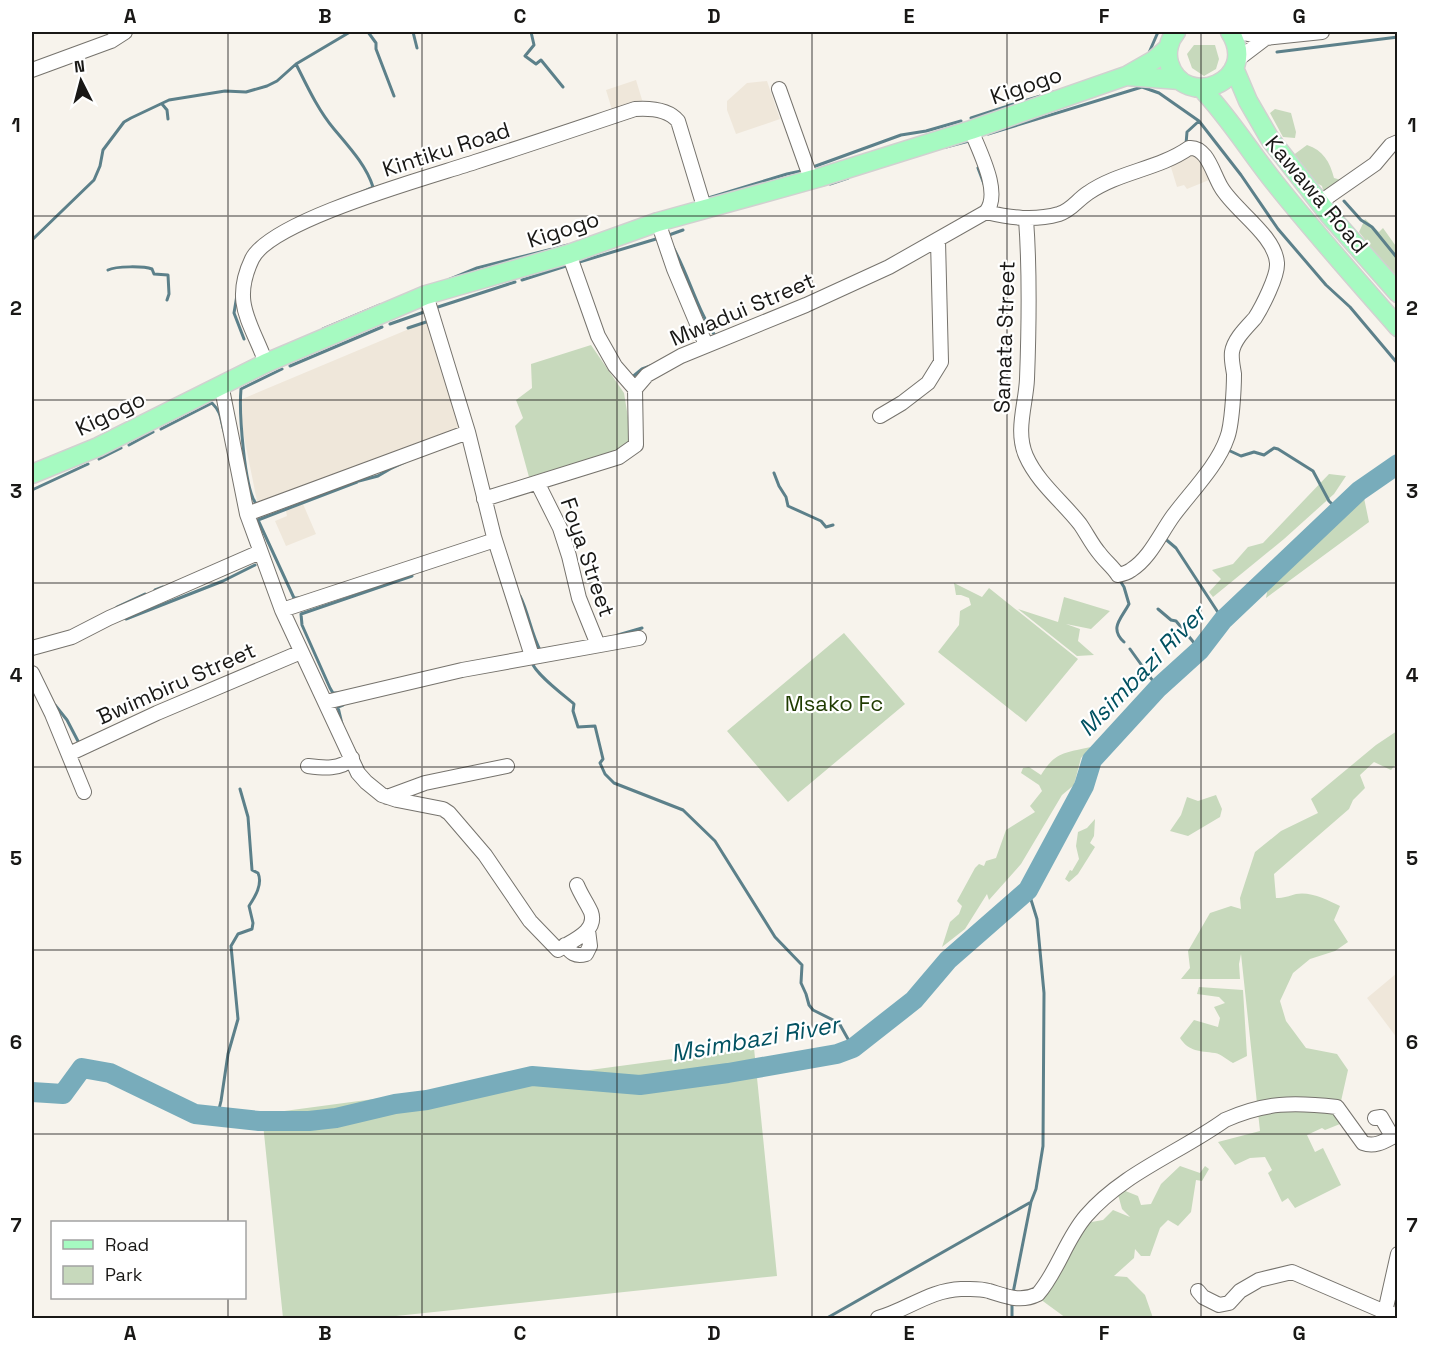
<svg xmlns="http://www.w3.org/2000/svg" width="1429" height="1350" viewBox="0 0 1429 1350" font-family="'Space Grotesk',sans-serif">
<style>
.built{fill:#efe7da}
.green{fill:#c7d9bc}
.lines{fill:none;stroke-linecap:round;stroke-linejoin:round}
.stream{stroke:#5c808a;stroke-width:3}
.river{stroke:#78acbb;stroke-width:20}
.minor-casing{stroke:#76736d;stroke-width:16}
.major-casing{stroke:#d1d1d0;stroke-width:21}
.minor{stroke:#fff;stroke-width:14}
.major{stroke:#a6fac1;stroke-width:18}
.grid{fill:none;stroke:#191816;stroke-width:1.5;stroke-opacity:0.55}
.labels{text-anchor:middle;stroke-width:4.5;stroke-linejoin:round;paint-order:stroke}
.street-label{font-size:22px;fill:#191816;stroke:#fff}
.park-label{font-size:22px;fill:#1f3b00;stroke:#fff}
.water-label{font-size:24px;font-style:italic;fill:#015161;stroke:#fff}
.neatline{fill:none;stroke:#191816;stroke-width:2}
.grid-label{font-size:20px;text-anchor:middle;font-weight:bold;fill:#191816}
</style>
<rect width="100%" height="100%" fill="#f7f3ec"/>
<path class="built" d="M636,80L643,103L613,113L606,90Z
M767,81L780,119L736,134L727,110V101L747,83Z
M1197,151L1206,168L1209,180L1187,189L1184,185L1177,187L1170,164Z
M428,321L460,429L269,503L257,501L243,432L240,400Z
M303,504L316,534L286,546L275,521L287,516L286,511Z
M1397,973V1038L1367,998Z"/>
<path class="green" d="M1194,45H1215L1219,59L1216,69L1204,76L1192,68L1187,54Z
M1275,109L1291,113L1296,132L1295,138L1283,137L1270,113Z
M1307,145C1323,150 1330,162 1334,178L1341,180L1325,198L1322,186L1294,170L1292,156Z
M1365,219L1379,232L1383,228L1398,249L1397,288L1369,252L1366,241L1359,232Z
M591,345L624,393L631,436L626,448L529,477L515,426L523,418L516,400L532,388L531,364Z
M1329,474L1346,476L1334,494L1284,539L1213,597L1209,592L1221,579L1212,570L1233,564L1248,547L1263,543Z
M1364,498L1369,522L1266,598L1269,581L1322,515Z
M954,583L982,597L989,588L1078,659L1026,722L938,652L959,625L960,611L971,605L969,598L961,595H956Z
M1064,597L1110,611L1091,629L1066,624L1080,629L1078,641L1094,655L1077,656L1018,609L1058,622Z
M844,633L905,704L788,802L727,731Z
M1397,731V763L1391,770L1374,762L1360,775L1365,788L1353,800L1349,809L1274,874L1276,898C1284,898 1289,896 1296,894C1310,891 1328,900 1340,906L1334,920L1348,942L1335,951L1310,959L1293,973L1280,1001L1286,1021L1306,1048L1337,1054L1348,1070L1337,1119L1340,1124L1325,1130L1322,1128L1307,1135L1315,1152L1323,1148L1341,1185L1295,1208L1288,1198L1282,1202L1268,1173L1272,1170L1265,1157L1250,1158L1235,1165L1218,1142L1260,1131L1241,954L1239,964L1240,979H1181L1190,968L1188,951L1210,913L1231,906L1241,909L1240,898L1255,852L1281,831L1318,813L1311,799L1376,745Z
M1091,747L1081,758L1074,785L1062,795L1021,864L989,900L987,894L965,929L942,947L950,922L959,914L962,906L957,901L975,868L979,864L984,866L986,861L996,858L1006,830L1035,812L1030,806L1042,791L1039,785L1021,773L1023,768L1029,767L1041,775C1056,751 1065,753 1091,747Z
M1216,795L1222,809L1220,817L1188,836L1170,831L1181,815L1187,797L1198,801Z
M1095,819L1094,836L1090,843L1095,847L1078,874L1069,882L1065,879L1070,870L1072,871L1079,859L1076,846L1078,832L1087,828Z
M1199,987L1243,990L1247,1056L1233,1063C1227,1060 1221,1054 1215,1053C1200,1051 1189,1052 1180,1038L1194,1020L1218,1027L1220,1018L1214,1007L1225,1003L1219,997L1197,994Z
M754,1048L777,1276L377,1318H283L262,1114Z
M1180,1166L1200,1173L1205,1166L1209,1169L1202,1181L1196,1180L1191,1212L1178,1226L1168,1220L1160,1228L1150,1256H1141L1135,1249L1134,1258L1114,1276L1127,1277L1145,1295L1153,1318H1066L1040,1299L1055,1283L1080,1224L1103,1220L1113,1210L1130,1217L1122,1209L1117,1191L1123,1190L1138,1196L1141,1205L1151,1204L1161,1184Z"/>
<g class="lines">
<path class="stream" d="M368,32L376,43V49L394,96
M413,32L417,48
M531,32L534,45L525,56L536,64L541,60L563,87
M1277,52L1398,37
M1148,55L1158,32
M296,64C307,86 318,110 334,129C349,147 366,165 373,187L362,192
M162,104L167,110L168,119
M1007,106L1054,92
M971,118L1005,107
M988,134L1142,87L1159,93L1199,121L1241,175L1278,229L1326,285L1350,307L1398,364
M1186,144L1187,132L1199,121
M946,147L969,141
M813,167L901,135L926,131L961,121
M978,168L984,184
M830,184L848,178
M705,199L787,174L801,171
M1344,201L1361,220L1372,227L1398,259
M268,235L280,228
M669,235L683,230
M32,240L94,180L100,166L103,150L124,122L131,118L169,100L225,91L246,92L267,86L277,81L296,64L350,32
M673,247C689,276 697,310 716,337
M576,263L656,239
M108,270C116,266 144,266 152,269L154,274L168,275L169,294L167,300
M448,280L477,268L568,245
M522,280L569,265
M237,295L234,313L244,339
M438,307L515,282
M390,324L427,311
M408,328L429,321
M323,329L380,305
M290,366L382,327
M631,378L642,369L653,365
M161,429L212,403C223,414 220,421 225,434
M129,445L153,432
M1228,450L1241,456L1254,452L1264,455L1274,448L1278,449L1313,471L1329,501L1338,510
M99,459L121,448
M390,469L405,462
M774,473L779,486L786,497L788,506L821,521L826,527L833,525
M355,482L378,476L390,469
M32,490L88,464
M257,505C244,491 239,410 241,389L282,369
M1163,537L1176,548L1223,620
M1119,579L1124,587L1129,604C1121,619 1109,628 1124,642
M155,590L163,587
M520,596C529,614 531,634 541,652
M300,598H294L258,520L357,482
M117,607L145,594
M1158,609L1171,620L1176,621L1200,650
M126,619L223,581L255,565
M618,635L642,628
M1130,649L1158,688
M532,662C534,673 565,696 574,704L573,711L578,727L595,726L603,759L600,763L605,774L614,783L683,810L715,841L775,937L802,965L801,983L806,994L809,1005L813,1010L839,1023L853,1048
M337,693H333L330,688L302,625L301,614L412,576
M55,705L67,720L80,745
M342,724L338,707L343,705
M353,748L362,767
M32,893V907
M32,1067V1068
M217,1117L221,1101L228,1054L238,1019L231,946L238,934L252,929L253,923L249,906C255,897 263,884 258,873L252,870L248,817L240,789
M1013,1293L1031,1202
M1012,1302V1318
M827,1318L1031,1202L1036,1189L1043,1146L1044,993L1037,919L1028,890"/>
<path class="river" d="M32,1092L63,1094L82,1068L110,1073L195,1114L259,1121H309L336,1118L395,1104L427,1100L532,1076L640,1085L728,1073L837,1054L853,1048L914,1000L948,960L1028,890L1084,786L1092,760L1158,688L1200,650L1223,620L1359,491L1398,464"/>
<defs>
<path id="minor" d="M1239,32L1266,38L1322,32
M1237,60L1266,38
M32,70L111,41L125,32
M779,89L811,179
M1319,203L1375,164L1391,145L1398,142
M986,212C1011,218 1034,221 1059,214C1072,210 1077,200 1088,193C1118,172 1159,169 1189,148C1207,146 1213,174 1221,187C1234,210 1275,235 1277,263C1278,276 1262,307 1255,318C1247,327 1234,339 1232,352C1231,359 1233,367 1234,374C1234,388 1232,426 1227,438C1218,465 1190,493 1173,516C1160,534 1150,558 1131,570C1127,573 1123,574 1118,575C1113,567 1106,562 1100,554C1092,545 1087,534 1080,524C1062,501 1038,483 1026,456C1015,431 1026,404 1027,379C1029,326 1030,272 1026,219
M658,222L674,269L706,345
M569,254L598,336L615,366L635,389
M426,295L468,432L494,537L532,656
M266,363C251,322 231,303 252,259C271,220 430,177 475,162C528,145 581,127 635,109C650,108 668,109 678,121L705,210
M221,384L247,514L282,610L358,773L366,782L382,795L397,800L443,809L449,813L485,855L530,921L558,950C571,941 598,932 591,912C587,903 581,895 577,885
M880,416L902,403L928,383L941,362L938,241
M538,484L560,528L569,556L579,598L598,645
M484,499L619,457L636,445L635,389L647,375L681,356L806,305L889,267L986,212C1002,193 979,151 971,130
M247,514L468,432
M282,610L495,540
M32,648L72,637L109,618L260,552
M32,673L52,714L84,792
M326,702L462,670L639,638
M69,754L157,713L301,652
M308,766C323,768 341,770 352,758
M387,797L425,783L507,766
M565,945C571,953 575,957 586,954L590,946L588,930
M1375,1118L1381,1117L1392,1136
M1198,1291L1203,1297L1219,1305L1229,1303L1240,1291L1259,1280L1292,1272L1385,1312L1398,1315
M1385,1312L1398,1254
M878,1318C907,1310 930,1290 961,1289C970,1289 980,1288 989,1291C1006,1296 1020,1303 1038,1294C1058,1271 1066,1239 1086,1216C1123,1173 1179,1153 1225,1120C1265,1102 1294,1102 1337,1107L1363,1143C1376,1148 1386,1140 1398,1134"/>
<path id="major" d="M1176,32C1169,40 1166,52 1169,63C1184,112 1261,81 1230,32
M1234,68L1248,101L1270,139L1330,216L1398,293
M1126,76L1180,80
M1201,88C1229,117 1250,152 1275,183C1314,232 1356,279 1398,327
M32,474L98,447L266,363L426,295L569,254L658,222L821,177L971,130L1126,76L1154,60L1168,48"/>
</defs>
<use href="#minor" class="minor-casing"/>
<use href="#major" class="major-casing"/>
<use href="#minor" class="minor"/>
<use href="#major" class="major"/>
</g>
<path class="grid" d="M228,32V1222M422,32V1318M617,32V1318M812,32V1318M1007,32V1318M1201,32V1318M32,216H1398M32,400H1398M32,583H1398M32,767H1398M32,950H1398M32,1134H1398M228,1298V1318"/>
<g class="labels">
<g class="street-label">
<text transform="translate(1026 85) rotate(-19)" y="8">Kigogo</text>
<text transform="translate(446 149) rotate(-18)" y="8">Kintiku Road</text>
<text transform="translate(1317 194) rotate(50)" y="8">Kawawa Road</text>
<text transform="translate(563 229) rotate(-18)" y="8">Kigogo</text>
<text transform="translate(742 309) rotate(-23)" y="8">Mwadui Street</text>
<text transform="translate(1004 337) rotate(-88)" y="8">Samata Street</text>
<text transform="translate(110 413) rotate(-26)" y="8">Kigogo</text>
<text transform="translate(588 557) rotate(71)" y="8">Foya Street</text>
<text transform="translate(176 683) rotate(-24)" y="8">Bwimbiru Street</text>
</g>
<g class="park-label">
<text x="834" y="711">Msako Fc</text>
</g>
<g class="water-label">
<text transform="translate(1142 671) rotate(-46)" y="8">Msimbazi River</text>
<text transform="translate(755 1039) rotate(-10)" y="8">Msimbazi River</text>
</g>
</g>
<rect width="1429" height="1350" fill="none" stroke="#ffffff" stroke-width="66"/>
<rect x="51" y="1221" width="195" height="78" fill="#ffffff" stroke="#a3a3a2" stroke-width="1.5"/>
<rect x="63" y="1240" width="30" height="9" fill="#a6fac1" stroke="#a3a3a2" stroke-width="1.5"/>
<text x="105" y="1251" font-size="18" fill="#191816">Road</text>
<rect x="63" y="1266" width="30" height="18" fill="#c7d9bc" stroke="#a3a3a2" stroke-width="1.5"/>
<text x="105" y="1281" font-size="18" fill="#191816">Park</text>
<g transform="translate(81 81) rotate(354)" stroke="#ffffff" stroke-width="4.5" paint-order="stroke">
<path d="M0-4.5L10 22L0 15L-10 22Z" fill="#191816"/>
<text y="-9" font-size="16" font-weight="bold" text-anchor="middle" fill="#191816">N</text>
</g>
<rect x="33" y="33" width="1363" height="1284" class="neatline"/>
<g class="grid-label">
<text x="130" y="23">A</text>
<text x="325" y="23">B</text>
<text x="520" y="23">C</text>
<text x="714" y="23">D</text>
<text x="909" y="23">E</text>
<text x="1104" y="23">F</text>
<text x="1299" y="23">G</text>
<text x="16" y="132">1</text>
<text x="1412" y="132">1</text>
<text x="16" y="315">2</text>
<text x="1412" y="315">2</text>
<text x="16" y="498">3</text>
<text x="1412" y="498">3</text>
<text x="16" y="682">4</text>
<text x="1412" y="682">4</text>
<text x="16" y="865">5</text>
<text x="1412" y="865">5</text>
<text x="16" y="1049">6</text>
<text x="1412" y="1049">6</text>
<text x="16" y="1232">7</text>
<text x="1412" y="1232">7</text>
<text x="130" y="1340">A</text>
<text x="325" y="1340">B</text>
<text x="520" y="1340">C</text>
<text x="714" y="1340">D</text>
<text x="909" y="1340">E</text>
<text x="1104" y="1340">F</text>
<text x="1299" y="1340">G</text>
</g>
</svg>
